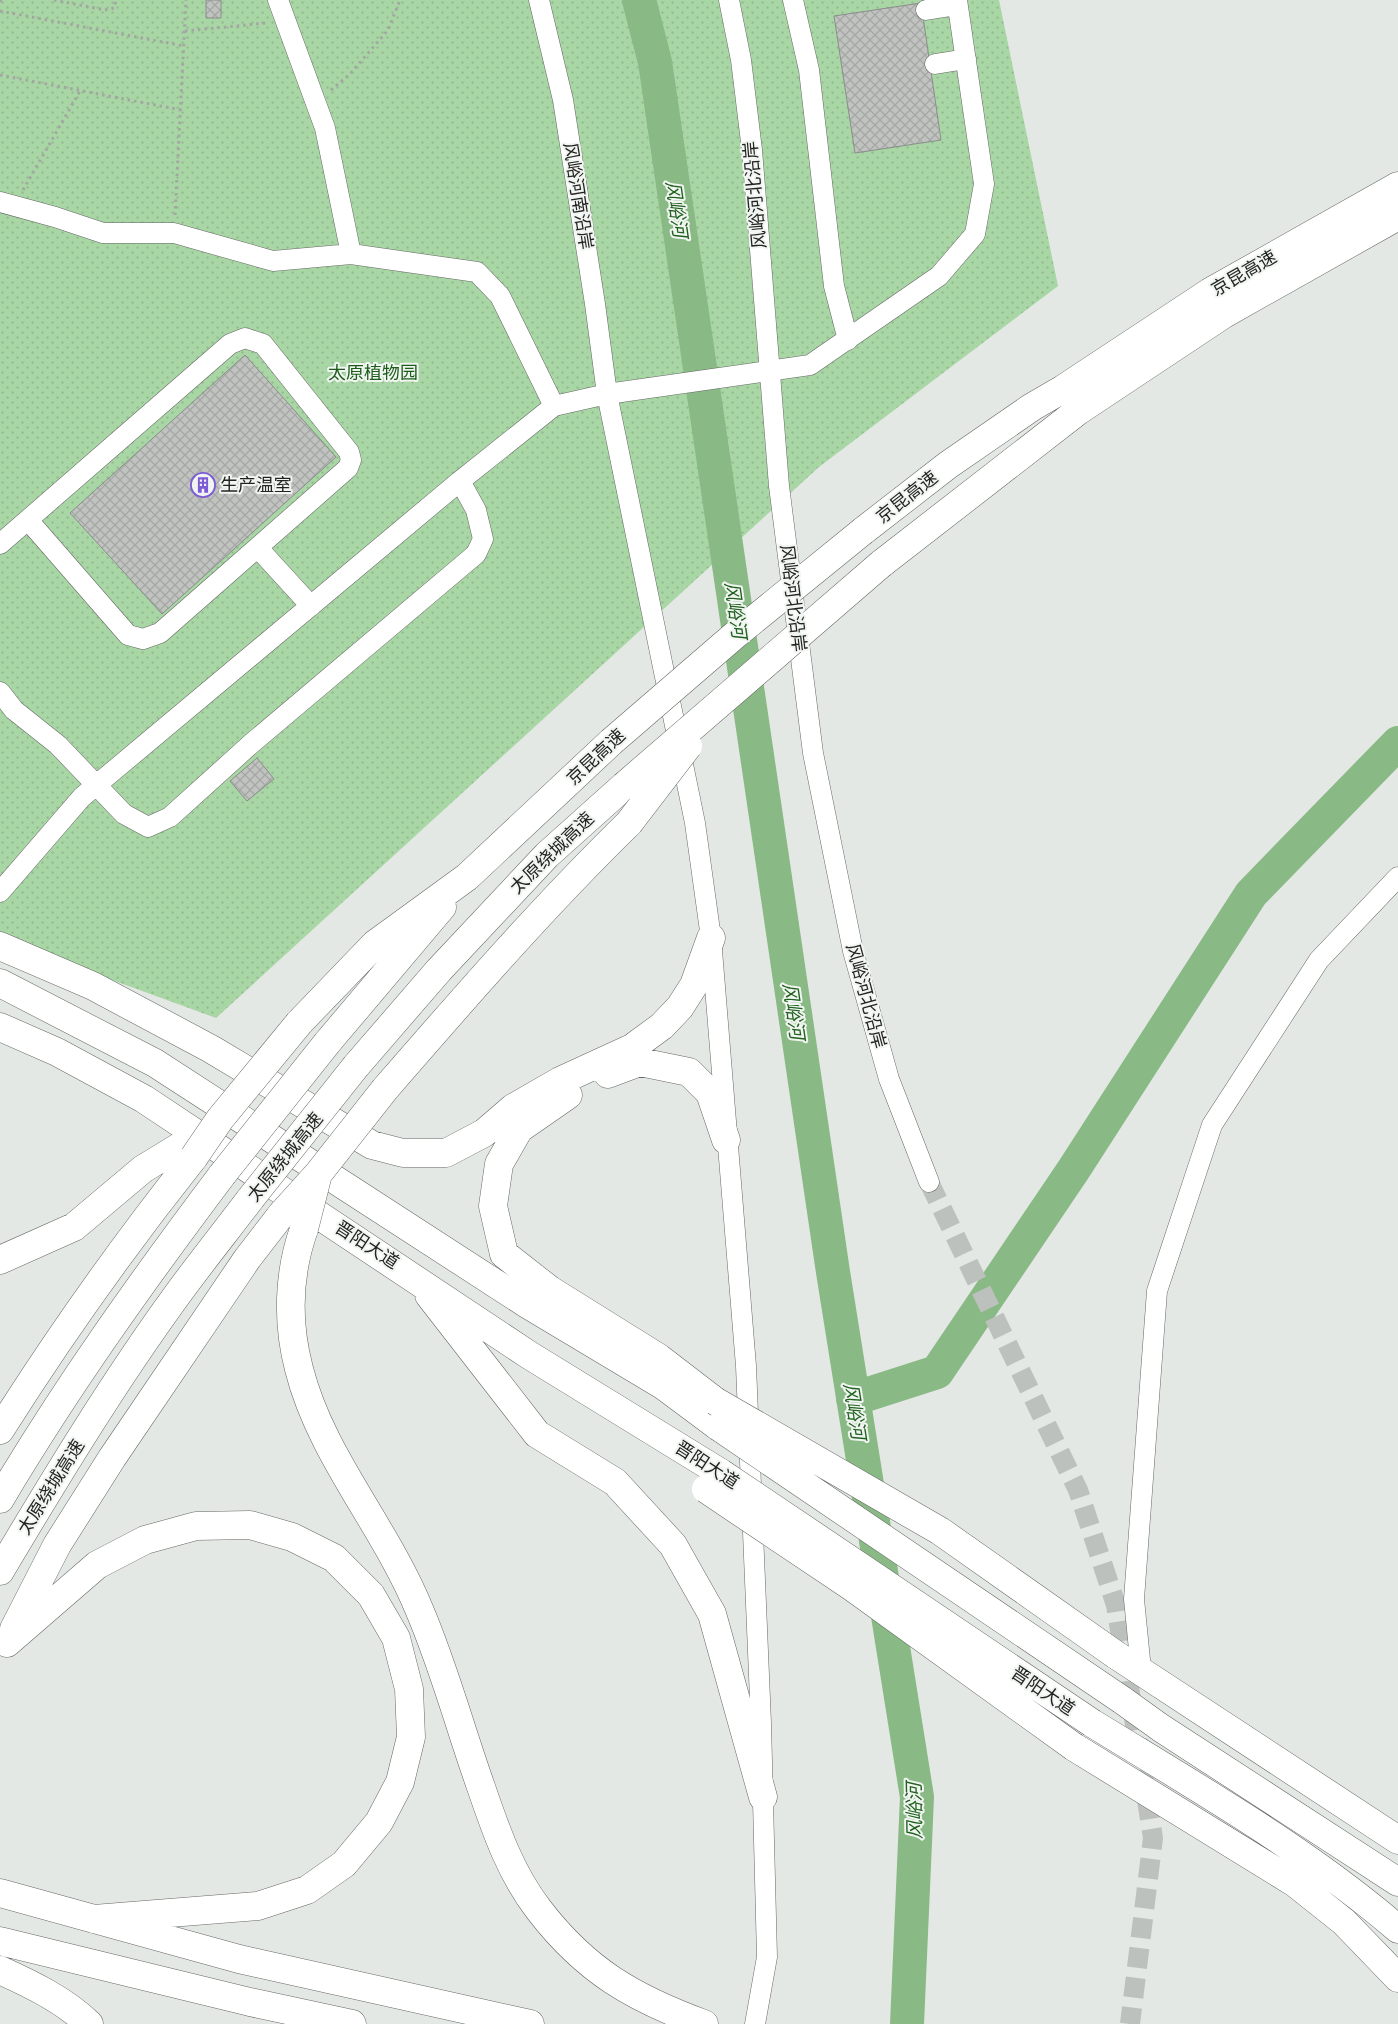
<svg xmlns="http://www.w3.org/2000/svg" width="1398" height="2024" viewBox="0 0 1398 2024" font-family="'IBM Plex Sans','Noto Sans SC',sans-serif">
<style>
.park{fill:url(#park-dots)}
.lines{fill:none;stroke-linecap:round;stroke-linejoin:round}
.river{stroke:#89b985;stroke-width:34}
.building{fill:url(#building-cross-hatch);stroke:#8a8d8a}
.minor-tunnel{stroke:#bdc1bd;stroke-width:20;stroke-dasharray:20 10;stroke-linecap:butt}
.minor-casing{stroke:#656864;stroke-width:21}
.highway-casing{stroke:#656864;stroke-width:29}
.path{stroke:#a3a6a3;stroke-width:3;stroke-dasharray:2.5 4;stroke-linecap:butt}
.minor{stroke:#fff;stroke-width:20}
.highway{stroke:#fff;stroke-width:28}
.highway-bridge-casing{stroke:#656864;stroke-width:29;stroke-linecap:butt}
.highway-bridge{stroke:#fff;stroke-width:28}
.labels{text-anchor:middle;stroke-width:4;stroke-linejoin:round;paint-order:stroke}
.street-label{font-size:18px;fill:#232422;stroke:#f1f5f1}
.park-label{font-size:18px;fill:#1b5d19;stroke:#f1f5f1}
.poi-label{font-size:18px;fill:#232422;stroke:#f1f5f1;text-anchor:start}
.water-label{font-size:19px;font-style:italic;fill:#20611e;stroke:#f1f5f1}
</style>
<defs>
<pattern id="park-dots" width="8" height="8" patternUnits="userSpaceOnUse" patternTransform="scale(1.25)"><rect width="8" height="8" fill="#a9d6a5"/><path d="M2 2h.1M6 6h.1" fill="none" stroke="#91b88e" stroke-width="1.8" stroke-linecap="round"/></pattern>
<pattern id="building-cross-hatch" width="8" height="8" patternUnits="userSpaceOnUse" patternTransform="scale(1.25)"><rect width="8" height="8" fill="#c0c3bf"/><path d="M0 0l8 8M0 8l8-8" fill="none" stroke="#a5a7a4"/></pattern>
</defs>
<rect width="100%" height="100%" fill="#e4e8e4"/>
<path class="park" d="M0,0H999L1058,286L819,467L216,1018L0,939Z"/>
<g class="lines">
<path class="river" d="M639,0L655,62L833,1272L917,1797L907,2024
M853,1399L937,1372L1074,1169L1251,894L1398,743"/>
</g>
<path class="building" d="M206,0H221V18H206Z
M921,3L941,140L855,153L834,16Z
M245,355L336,457L162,614L70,513Z
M257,758L274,779L247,801L230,781Z"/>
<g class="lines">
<path class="minor-tunnel" d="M929,1182L1078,1490L1116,1605L1153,1838L1130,2024"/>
<defs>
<path id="minor" d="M278,0L325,128L351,254
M539,0L563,100L595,304L607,394L695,823L711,938L746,1366L761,1723L767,1957L755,2024
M729,0L741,60L752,150L779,486L813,753L853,951L889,1079L929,1182
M793,0L809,70L834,286L848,340
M926,10L957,5
M935,64L966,59
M0,202L55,217L103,233H174L273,261L351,254L477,272L500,296L554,406
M0,544L230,344L245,338L263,344L349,452L351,460L348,468L160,633L143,639L128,635L28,520
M258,548L311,606
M0,692L14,710L58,745L124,814L148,827L170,817L252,743L476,554L483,539L476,510L460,481
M0,892L82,797L460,481L554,406L607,394L810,365L939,276L975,234L984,184L957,0
M1141,1670L1134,1599L1157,1291L1212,1125L1319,960L1398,877"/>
<path id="highway" d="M863,531L948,465L1032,407L1063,389L1210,292L1398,186
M881,564L1078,411L1224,314L1398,216
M0,946L93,986L211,1049L372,1145L403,1153H446L484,1133L513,1108L560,1081L632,1048L662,1026L680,1007L694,985L711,938
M0,983L155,1063L527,1304L664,1386L719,1427
M299,1023L375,944L467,877L611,742
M0,1027L57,1052L144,1099L529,1355L721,1473
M327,1043L442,907
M356,1066L439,970L547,855L624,786
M608,1074L640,1062L689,1072L710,1093L726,1140
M385,1089C464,998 543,907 629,823
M568,1095L519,1129L499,1164L493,1206L504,1254L550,1290L659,1358L715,1401
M304,1229C288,1274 287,1323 299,1369C321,1456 385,1526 419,1609C444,1667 460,1728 481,1787C496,1831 511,1874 539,1910C586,1971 633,1998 704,2024
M0,1260L74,1227L143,1169L179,1147
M429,1295L537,1434L615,1482L673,1545L712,1614L763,1797
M0,1430C60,1335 124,1245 194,1157
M0,1499C67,1386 143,1280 222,1175
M0,1571C56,1477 113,1383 177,1295C201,1262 226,1231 251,1198
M14,1629L57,1545L112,1458L247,1259L281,1215
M7,1643L97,1565L145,1540L196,1526L250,1525L292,1537L334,1558L371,1595L396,1638L409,1689L411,1737L400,1782L379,1822L344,1864L307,1890L258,1906L94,1919
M1116,1655L1398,1840
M1122,1700L1161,1728L1398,1882
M1092,1723C1196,1787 1305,1849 1398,1929
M1074,1747L1295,1883L1344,1922L1398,1978
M0,1893L239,1959L530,2024
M0,1941L250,2002L352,2024
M0,1970C31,1984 64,2000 89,2024"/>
</defs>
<use href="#minor" class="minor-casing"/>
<use href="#highway" class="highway-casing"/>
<path class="path" d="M54,0L105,10L114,8L116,0
M0,2L1,0
M0,11L184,46
M185,31L266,23
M0,75L181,110
M331,90L350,74L388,30L400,0
M23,190L80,91
M175,215L186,0"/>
<use href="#minor" class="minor"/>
<use href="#highway" class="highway"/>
<defs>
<path id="highway-bridge" d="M611,742L735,635L863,531
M624,786L881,564
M629,823L688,746
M194,1157L220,1119L299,1023
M222,1175L327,1043
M251,1198L356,1066
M281,1215L318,1174L385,1089
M304,1229L317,1178
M715,1401L940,1531L1116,1655
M719,1427L1122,1700
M721,1473L1092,1723
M706,1489L852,1587L1074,1747"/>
</defs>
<use href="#highway-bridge" class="highway-bridge-casing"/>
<use href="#highway-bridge" class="highway-bridge"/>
</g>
<defs>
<symbol id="building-ring" viewBox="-11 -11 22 22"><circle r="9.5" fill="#f1f5f1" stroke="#7e5bd6" stroke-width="1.5"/><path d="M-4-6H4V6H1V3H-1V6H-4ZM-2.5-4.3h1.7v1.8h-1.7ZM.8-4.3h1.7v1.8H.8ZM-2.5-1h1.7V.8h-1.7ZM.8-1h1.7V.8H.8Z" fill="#7e5bd6"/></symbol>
</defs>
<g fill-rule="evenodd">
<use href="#building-ring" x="189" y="471" width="28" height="28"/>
</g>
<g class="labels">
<g class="street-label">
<text transform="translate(755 195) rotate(-95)" y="6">风峪河北沿岸</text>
<text transform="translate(578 196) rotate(81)" y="6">风峪河南沿岸</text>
<text transform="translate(1244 273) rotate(-30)" y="6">京昆高速</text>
<text transform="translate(907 497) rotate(-38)" y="6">京昆高速</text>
<text transform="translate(793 598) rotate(83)" y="6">风峪河北沿岸</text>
<text transform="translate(596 757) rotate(-43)" y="6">京昆高速</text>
<text transform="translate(552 853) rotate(-44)" y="6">太原绕城高速</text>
<text transform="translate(866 996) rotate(75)" y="6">风峪河北沿岸</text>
<text transform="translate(285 1157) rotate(-51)" y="6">太原绕城高速</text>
<text transform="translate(367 1245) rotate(33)" y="6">晋阳大道</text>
<text transform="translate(707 1465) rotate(33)" y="6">晋阳大道</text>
<text transform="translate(51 1487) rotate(-58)" y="6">太原绕城高速</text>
<text transform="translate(1043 1691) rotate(34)" y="6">晋阳大道</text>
</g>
<g class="park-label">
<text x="373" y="379">太原植物园</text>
</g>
<g class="poi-label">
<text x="220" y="491">生产温室</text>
</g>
<g class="water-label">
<text transform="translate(677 209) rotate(82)" y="7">风峪河</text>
<text transform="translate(736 610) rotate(82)" y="7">风峪河</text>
<text transform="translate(794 1011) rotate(82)" y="7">风峪河</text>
<text transform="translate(855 1411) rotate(81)" y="7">风峪河</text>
<text transform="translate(914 1811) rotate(-91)" y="7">风峪河</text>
</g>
</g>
</svg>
